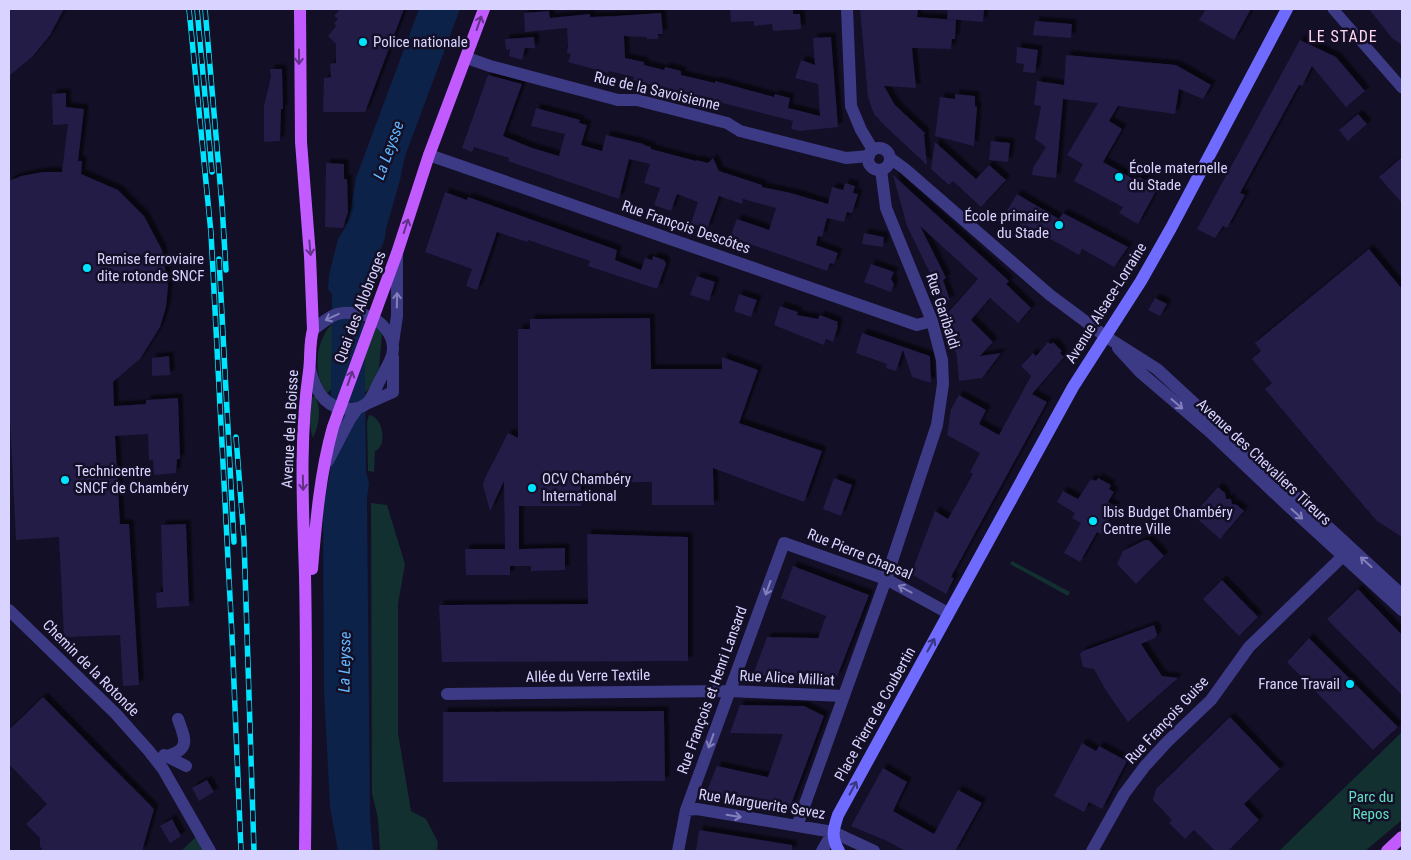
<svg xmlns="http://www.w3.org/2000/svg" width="1411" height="860" viewBox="0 0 1411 860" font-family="'Roboto Condensed',sans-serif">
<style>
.green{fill:#12302f}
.water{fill:#0c2248}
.building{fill:#241b47;filter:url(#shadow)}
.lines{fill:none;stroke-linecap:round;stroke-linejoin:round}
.pedestrian{stroke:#3d3a85;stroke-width:11}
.minor{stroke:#3d3a85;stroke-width:12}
.tertiary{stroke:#3d3a85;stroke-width:12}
.secondary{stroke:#6f6bff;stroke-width:12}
.primary{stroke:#c25bff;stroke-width:12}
.rail-casing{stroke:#00e5ff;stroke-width:5.5}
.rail{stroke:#130f26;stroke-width:4;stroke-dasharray:11;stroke-linecap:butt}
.oneway{stroke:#623188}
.oneway2{stroke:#837fbc}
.oneway3{stroke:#38347d}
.poi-dot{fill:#00e5ff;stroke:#130f26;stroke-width:2}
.labels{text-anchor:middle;stroke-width:5;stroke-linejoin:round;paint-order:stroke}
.poi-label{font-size:15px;fill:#d9d4ff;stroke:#130f26;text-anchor:start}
.street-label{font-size:15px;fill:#d9d4ff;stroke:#130f26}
.park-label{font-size:15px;fill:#5fe0c0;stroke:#130f26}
.neighbourhood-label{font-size:16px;letter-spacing:1px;fill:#ffd6f0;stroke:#130f26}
.water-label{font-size:16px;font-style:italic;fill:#62b6ff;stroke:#130f26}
</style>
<defs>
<filter id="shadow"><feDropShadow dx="4.5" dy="-4.5" stdDeviation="1" flood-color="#0009"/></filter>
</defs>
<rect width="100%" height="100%" fill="#130f26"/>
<path class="green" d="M335,321L332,389L327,393C311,372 316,337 335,321Z
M378,326L382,333L379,368L372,385L367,391L360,396L349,391L375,328Z
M315,396C322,410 319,424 313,438C309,427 309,410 311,398Z
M369,415C383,416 388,446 375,451L374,472L368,471L367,423Z
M371,503L387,505L405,564L398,604V733L411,811L426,819L438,842L437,851H380L378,819L372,793Z
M1012,561L1070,592L1068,596L1010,564Z
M1402,732V820L1365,851H1279Z
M197,836L205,851H181Z"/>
<path class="water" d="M419,9H460L405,156L400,180L386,229L385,238L364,294L366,472L369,483L367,499L370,818L373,851H338L330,807L324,691L323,498H325L330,472L332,294L328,289L329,275L338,239L345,228L350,213L356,178Z"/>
<path class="building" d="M9,9H64L50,35L33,56L9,76Z
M340,9H404L365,112H323L324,78L331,77L330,64L336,63V44L328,36L336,26L334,23L338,19L334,16Z
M730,9H793V14H800L801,29L773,31L772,24L754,26V21L731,22Z
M860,9H918L917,17L956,20L955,39H952L951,49L912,48L916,88L884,86L895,105L926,134H924L927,165L883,124L874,114L868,97Z
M948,9H984L983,22L947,19Z
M1206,9H1251L1234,40L1199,20Z
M1369,9H1402V45L1392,38Z
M549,11L550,18L590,14V17L616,16L661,13L663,34H658V39H647V37L624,36L625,58L644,62V65L664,70L665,67L681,71V75L715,83V81L774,97L775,94L790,98L788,108L820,116L818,84L795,78L801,60L815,65L813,38L831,37L838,127L800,131L791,129L793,121L633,80L634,77L609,71L608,73L568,62L571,54L567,53L568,46L567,28L525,32L524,13Z
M1035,21L1072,24L1071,38L1033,35Z
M534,37L535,48H525L522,60L509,56L510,49L506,50L505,39Z
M1300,40L1336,57L1365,91L1346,107L1312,66L1302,86L1299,85L1240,193L1245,195L1227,228L1223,226L1215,238L1197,229Z
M1017,47L1038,50L1035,73L1023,72L1024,64L1016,63Z
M1066,55L1176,65L1211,85L1203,99L1179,89L1175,114L1118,106L1109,121L1122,129L1103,162L1137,181L1139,177L1158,187L1138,224L1119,213L1123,207L1074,181L1083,164L1067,155L1098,103L1063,99L1056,178L1032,175L1033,168L1046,147L1035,139L1041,106L1034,105L1037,81L1064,85Z
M270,69H282L283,109H281L280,141L264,142V106L271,77Z
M488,75L522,84L503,136L532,148L559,156L565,134L531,126L536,108L580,120L579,123L587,125L581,145L602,151L606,135L644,144V145L651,147V149L696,161V160L708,163L713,158L719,171L762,185V187L791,193L828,204L832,187L843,190L845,183L855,186L853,193L858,194L852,213L847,212L844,222L827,218L822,237L818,236L816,245L838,253L834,264L830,263L827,271L730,237L737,219L769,230L776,208L743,199L742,204L719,196L707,229L691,223L698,202L677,194L671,211L654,205L660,188L644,183L650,164L629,159L619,199L508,161L509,158L474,147L472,152L462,148Z
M66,93V107L84,109L78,161H82L81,174L118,190L144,216L162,250L168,286L166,307L160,327L140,359L113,382L114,406L146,404V400L178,398L180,459H177L176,473L154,475L153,460H149L148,434L115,436L120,524H129L139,685L123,686L120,635L64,637L59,537L16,540L9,399V181L21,176L43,172H62L68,124L53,125L52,94Z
M955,94L975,96V106L977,107L974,146L935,136L940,97L955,99Z
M1358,114L1367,124L1348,141L1339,130Z
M991,141L1010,143L1008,162L989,160Z
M935,142L976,179L989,165L1006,180L981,207L953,181L949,185L931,169Z
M1402,157V203L1379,177Z
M326,163L344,164V179H347L348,212L343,228L325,227Z
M893,175L1009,281L1006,284L1031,308L1018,323L990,298L971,320L993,342L980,356L1001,353L982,378L959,381L957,357L946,315L978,279L920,226L946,278L943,280L950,300L944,302L907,226Z
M445,192L467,200L468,197L617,250L615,260L641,270L645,258L652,260L653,256L664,260L666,264L657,289L588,266L590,261L528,240L527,242L497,232L477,290L466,286L472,269L425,252Z
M1017,194L1059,219L1063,213L1128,247L1114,267L1082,249L1079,255L1038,232L1035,237L1018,228L1021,223L1005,214Z
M864,233L884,237L883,247L862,244Z
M1369,249L1402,289V537L1377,521L1340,478L1265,389L1272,383L1252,359L1261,351L1255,343Z
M871,264L894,272L891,279L894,284L891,292L864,282Z
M697,276L715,282L709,301L690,295Z
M739,294L757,300L751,317L734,311Z
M1155,298L1167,304L1160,316L1148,310Z
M780,306L798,312L797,315L818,319L820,315L838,322L837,325L838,326L833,342L826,339L824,345L774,325Z
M650,318L651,369H722V357L758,370L739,423L822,451L804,502L713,468L714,505H652V482L581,483V506H519V549L565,548V570L531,571V566H510V575H466L465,549H505L504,481L490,511L483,485L485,478L508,433L518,438V329H530V319Z
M862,333L930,356L931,383L912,377L903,350L896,371L886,368L887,364L856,353Z
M1048,342L1051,344L1053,342L1062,351L1060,353L1064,357L1032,394L1047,402L951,577L954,578L946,594L911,574L935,511L948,519L973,474L970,472L980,453L947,435L951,409L959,395L986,410L979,424L999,435L1031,376L1021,366L1033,353L1036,356Z
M169,356L170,375L152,376V358Z
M834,478L852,485L841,516L823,509Z
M1098,478L1111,485L1109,489L1114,492L1108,502L1116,507L1101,534L1097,532L1080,562L1064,553L1081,523L1072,518L1075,513L1057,502L1063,491L1078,499L1091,479L1096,481Z
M1218,487L1225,493L1226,499H1231L1232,504L1237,505L1244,511L1220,539L1193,515Z
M186,524L189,606L157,608L156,593L163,592L161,525Z
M587,534L688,537V661L442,662L439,605L588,604Z
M1145,540H1149L1164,556L1136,584L1117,564L1123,551Z
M793,566L869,595L837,677L753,675L767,637L818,638L826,616L781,598Z
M1222,580L1258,617L1239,636L1203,599Z
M1358,589L1402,635V695L1327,619Z
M1154,625L1157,634L1155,638L1141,644L1162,676L1178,678L1128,722L1105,689L1094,669L1083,667L1080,654L1083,651Z
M1309,638L1398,727L1373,750L1287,662Z
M43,697L154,809L142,851H42V848L40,847V838L26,824L47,804L9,764V730Z
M740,705L804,706L824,716L789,810L705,796L717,766L768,777L783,734L730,733Z
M664,711L665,781L443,782V712Z
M1230,717L1280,769L1244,804L1259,820L1228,851H1215L1194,830L1185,839L1169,823L1172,820L1153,800L1156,789Z
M1082,743L1096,751L1099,746L1127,761L1102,809L1089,802L1084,812L1054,796Z
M883,768L907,782L893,811L934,834L958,790L982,803L955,851H905L887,841L851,826Z
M207,780L214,792L199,801L192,788Z
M172,819L181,836L170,843L160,826Z
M699,830L792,845V851H696Z"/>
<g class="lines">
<path class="pedestrian" d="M1333,9L1402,88"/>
<path class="minor" d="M467,58L490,66L618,100H637L727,123L740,131L846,158L869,156
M429,155L917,325L932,321
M393,343L397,316V253
M310,369C315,390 325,409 349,409C356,409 362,408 367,403C373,397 376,387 380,380C384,372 390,363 392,355C397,337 381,319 365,315C338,309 333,314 313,330
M366,404L393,392V357
M328,461L350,419L357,409
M9,610L116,714L149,751L163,769L210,851
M447,694L729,691L843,696
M164,755L186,766
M167,756C191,749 185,739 178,719
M686,810L697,809L833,832L874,851
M797,826L886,579L937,425L943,384L942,360L932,321L886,208L881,170
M678,851L686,810L784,543L886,579L948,613
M822,851L833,832
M1092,851L1124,794L1145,766L1167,742L1211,700L1249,647L1343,556"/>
<path class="tertiary" d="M847,9L851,106L861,130L873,150
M868 159a11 11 0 1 1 22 0a11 11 0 1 1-22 0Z
M890,158L905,169L1050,295L1105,336L1157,369L1402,595
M1118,348L1140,372L1210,432L1285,503L1402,610"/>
<path class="secondary" d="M839,851C831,837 833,830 838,815L1073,387L1141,281L1171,228L1287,9"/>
<path class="primary" d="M300,9L301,142L310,256L313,330C309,344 311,357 309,371C299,439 303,507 305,575C307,667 306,759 305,851
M312,569C316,521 320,473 333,427L397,253L429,155L484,9
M1387,851L1402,837"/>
<defs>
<path id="rail" d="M189,9L211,233L232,636L241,851
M197,9L212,172
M205,9L222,205L226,270
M219,259L234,542
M236,437L244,540L254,851"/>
</defs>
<use href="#rail" class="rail-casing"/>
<use href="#rail" class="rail"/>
</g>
<defs><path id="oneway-shaft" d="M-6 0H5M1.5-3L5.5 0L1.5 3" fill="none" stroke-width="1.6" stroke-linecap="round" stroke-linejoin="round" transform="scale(1.25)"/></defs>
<g class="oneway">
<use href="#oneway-shaft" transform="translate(479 23) rotate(-71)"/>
<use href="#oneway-shaft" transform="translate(299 57) rotate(90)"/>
<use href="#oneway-shaft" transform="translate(406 226) rotate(-72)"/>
<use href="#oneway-shaft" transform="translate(310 248) rotate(85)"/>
<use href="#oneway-shaft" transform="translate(350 378) rotate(-71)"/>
<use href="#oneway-shaft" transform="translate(303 483) rotate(89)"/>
</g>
<g class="oneway2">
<use href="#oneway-shaft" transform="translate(397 300) rotate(-89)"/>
<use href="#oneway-shaft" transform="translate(332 317) rotate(155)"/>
<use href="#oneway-shaft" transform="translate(1177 404) rotate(41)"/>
<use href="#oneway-shaft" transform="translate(1297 514) rotate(42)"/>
<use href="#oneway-shaft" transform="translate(1366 562) rotate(-138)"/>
<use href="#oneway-shaft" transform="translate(768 588) rotate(110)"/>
<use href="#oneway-shaft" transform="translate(905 589) rotate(-152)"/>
<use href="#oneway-shaft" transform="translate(711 741) rotate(110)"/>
<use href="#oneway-shaft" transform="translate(734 816) rotate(9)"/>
</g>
<g class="oneway3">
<use href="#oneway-shaft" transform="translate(931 645) rotate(-61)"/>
<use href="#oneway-shaft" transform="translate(853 788) rotate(-62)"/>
</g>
<g class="poi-dot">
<circle cx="363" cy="42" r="5"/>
<circle cx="1119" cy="177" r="5"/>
<circle cx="1059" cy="225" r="5"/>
<circle cx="87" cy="268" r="5"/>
<circle cx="65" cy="480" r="5"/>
<circle cx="532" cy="488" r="5"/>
<circle cx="1093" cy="521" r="5"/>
<circle cx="1350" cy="684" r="5"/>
</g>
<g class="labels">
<g class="poi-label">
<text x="373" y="47">Police nationale</text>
<text x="1129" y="173">École maternelle<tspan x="1129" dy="17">du Stade</tspan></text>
<text x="1049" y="221" text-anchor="end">École primaire<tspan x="1049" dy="17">du Stade</tspan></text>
<text x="97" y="264">Remise ferroviaire<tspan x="97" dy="17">dite rotonde SNCF</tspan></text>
<text x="75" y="476">Technicentre<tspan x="75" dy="17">SNCF de Chambéry</tspan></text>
<text x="542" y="484">OCV Chambéry<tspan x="542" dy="17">International</tspan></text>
<text x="1103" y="517">Ibis Budget Chambéry<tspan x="1103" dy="17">Centre Ville</tspan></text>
<text x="1340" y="689" text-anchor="end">France Travail</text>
</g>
<g class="street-label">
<text transform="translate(657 91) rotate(13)" y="5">Rue de la Savoisienne</text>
<text transform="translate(686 227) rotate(19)" y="5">Rue François Descôtes</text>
<text transform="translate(1106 303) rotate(-58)" y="5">Avenue Alsace-Lorraine</text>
<text transform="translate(360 307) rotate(-69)" y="5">Quai des Allobroges</text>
<text transform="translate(943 311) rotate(72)" y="5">Rue Garibaldi</text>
<text transform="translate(290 429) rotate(-87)" y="5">Avenue de la Boisse</text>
<text transform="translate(1264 462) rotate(43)" y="5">Avenue des Chevaliers Tireurs</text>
<text transform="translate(860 554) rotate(22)" y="5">Rue Pierre Chapsal</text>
<text transform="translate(91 668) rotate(45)" y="5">Chemin de la Rotonde</text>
<text transform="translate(588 676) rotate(-1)" y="5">Allée du Verre Textile</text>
<text transform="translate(787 678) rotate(3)" y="5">Rue Alice Milliat</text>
<text transform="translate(712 690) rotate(-70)" y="5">Rue François et Henri Lansard</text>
<text transform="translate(875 714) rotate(-61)" y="5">Place Pierre de Coubertin</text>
<text transform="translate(1167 720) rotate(-47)" y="5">Rue François Guise</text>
<text transform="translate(762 804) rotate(9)" y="5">Rue Marguerite Sevez</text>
</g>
<g class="park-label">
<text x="1371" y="802">Parc du<tspan x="1371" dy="17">Repos</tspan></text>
</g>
<g class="neighbourhood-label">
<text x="1343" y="42">LE STADE</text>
</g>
<g class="water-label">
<text transform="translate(388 150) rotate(-70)" y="6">La Leysse</text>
<text transform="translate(344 662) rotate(-89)" y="6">La Leysse</text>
</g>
</g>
<rect width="1411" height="860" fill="none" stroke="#d9d4ff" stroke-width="20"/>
</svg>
